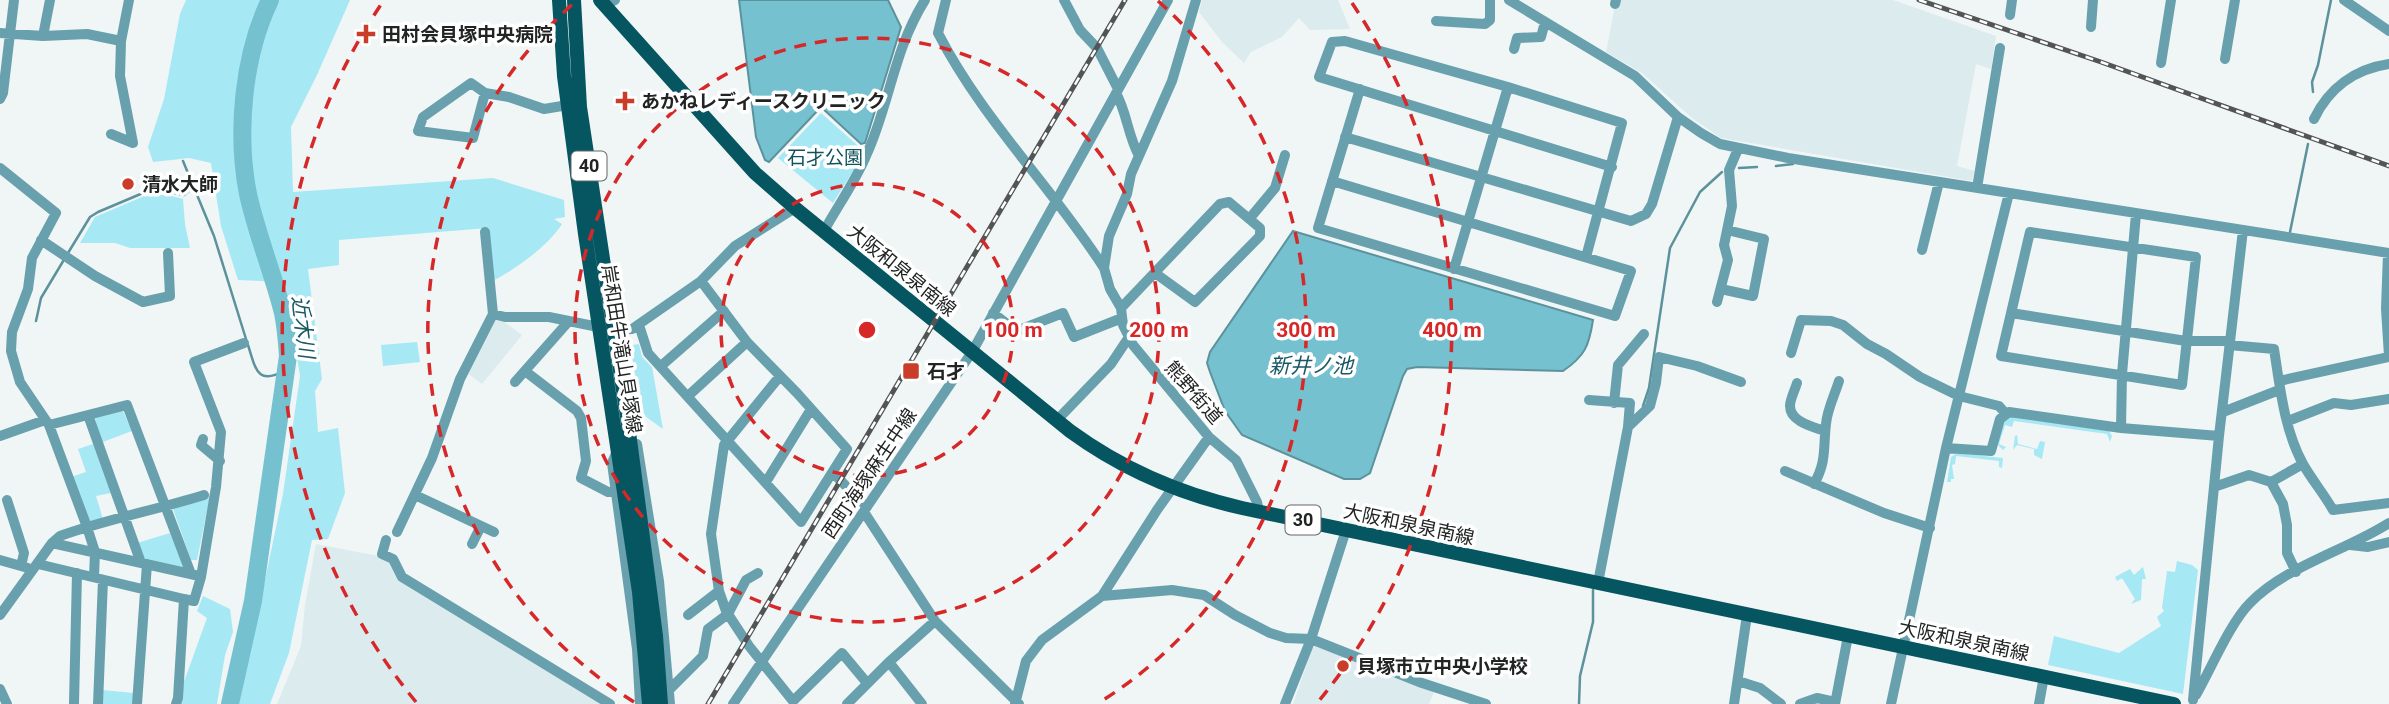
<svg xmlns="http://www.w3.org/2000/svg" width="2389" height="704" viewBox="0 0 2389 704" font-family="Roboto,'Noto Sans JP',sans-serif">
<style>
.built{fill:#dcebee}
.green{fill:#a7e8f5}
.water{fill:#75c1d0;stroke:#5c929c;stroke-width:2}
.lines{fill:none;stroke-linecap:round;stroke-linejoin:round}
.stream{stroke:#5c929c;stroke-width:2.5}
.river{stroke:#75c1d0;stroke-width:18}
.minor{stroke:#68a1ad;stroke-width:10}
.major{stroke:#065662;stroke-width:14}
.rail-casing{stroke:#525455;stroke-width:5}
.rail{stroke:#fff;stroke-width:2.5;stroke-dasharray:8;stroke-linecap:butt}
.ring{fill:none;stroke:#d62828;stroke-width:3.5;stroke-dasharray:12 9}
.poi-dot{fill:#c93d29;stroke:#fff;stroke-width:2.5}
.labels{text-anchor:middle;stroke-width:7;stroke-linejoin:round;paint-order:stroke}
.shield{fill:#fff;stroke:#646666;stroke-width:2}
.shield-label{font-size:18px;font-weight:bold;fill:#222424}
.poi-label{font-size:19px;font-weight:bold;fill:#222424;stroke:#fff;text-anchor:start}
.park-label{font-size:19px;fill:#10535d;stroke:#fff}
.street-label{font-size:19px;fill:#222424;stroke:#fff}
.water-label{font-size:21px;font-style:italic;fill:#195964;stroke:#fff}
.centre{fill:#d62828;stroke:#fff;stroke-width:3.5}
.ring-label{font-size:21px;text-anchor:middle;font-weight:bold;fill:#d62828;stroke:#fff;stroke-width:7;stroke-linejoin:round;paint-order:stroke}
</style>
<rect width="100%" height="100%" fill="#f0f5f6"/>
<path class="built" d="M1202,0H1338L1350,29L1310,30L1299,18L1282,37L1251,52L1244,63L1222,42L1199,12Z
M1616,0H1893L1996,36L1991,69L1976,64L1957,166L1975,171L1972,181L1721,138L1692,118L1642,73L1606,52Z
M499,318L522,335L482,384L467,373L496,319Z
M316,544L389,558L397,577L606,704H277L301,646L305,605Z
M1319,642L1436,687L1429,704H1293L1312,649Z"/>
<path class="green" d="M186,0H350L317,75L291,127L293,192L493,178L564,200L565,217L554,219L562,224C549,245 516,269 494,280L488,228L339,240V265L308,269L322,379L315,391L318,432L338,428L345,493L328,539L312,540L289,653L270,704H239L283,494L300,376L285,282L238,280L221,226L211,163L189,158L153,162L148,147L164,99L180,14Z
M821,113L865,152L833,203L778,158Z
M149,194H164L183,199L185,224L190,248H130L115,243H80L95,217Z
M417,342L420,362L383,366L381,345Z
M639,344L642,357L652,367L663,429L642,414L632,356L633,345Z
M123,411L132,431L100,443L95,418Z
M2013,416L2109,431L2112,436L2110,442L2107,434L2014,421L2012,427L2005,425L1999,444L2006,447L2003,450L1997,444L2003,421Z
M2017,435L2018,444L2037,449L2040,441L2045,442L2042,459L2034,455V449L2017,445L2013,450L2015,436Z
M93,444L111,493L96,496L103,519L88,524L71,477L86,472L78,449Z
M1957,453L2003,458L2002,468L1999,467V461L1956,456L1955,464L1952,465L1954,479H1951V482H1947L1951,457Z
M210,496L197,560H191L173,509Z
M170,533L185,567L181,570L143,559L137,543Z
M2177,561L2192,565L2198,570L2183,694L2048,665L2054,636L2119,653L2161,626L2157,617L2164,611L2162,608L2167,571L2175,572Z
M2143,567L2146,579H2142L2141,600L2131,604L2135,599L2122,578L2117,581L2115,577L2130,569L2134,575Z
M203,596L230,609L233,632L225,655L217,704H181V690L207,618L197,611Z
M102,690L134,693V704H102Z"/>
<path class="water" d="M739,0H888L901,27L865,143L861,144L821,107L769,162L765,160L756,137Z
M1293,231L1593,320C1589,346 1585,356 1563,371L1417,367L1407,369L1403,376L1370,473L1360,479H1344L1242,435L1225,411L1210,372L1207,363L1210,352Z"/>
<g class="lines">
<path class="stream" d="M2313,92L2312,82L2318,65L2331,0
M183,161L214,236L246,339
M1776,166L1793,164
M1739,168L1757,167
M2290,232L2308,144
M68,253L90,217L98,212L143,193L160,190L184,195L194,187
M36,321L41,298L65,258
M248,345C256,370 257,386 286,370
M1643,406L1649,388L1670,248L1700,192L1722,172
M1579,704L1580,676L1593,622V590"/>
<path class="river" d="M230,704L253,601L288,356C287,342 286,327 283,313C273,273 257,235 248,194C236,133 243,56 270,0"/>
<path class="minor" d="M946,0L938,33C982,119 1052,187 1104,268
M1064,0L1080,30L1097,48L1118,89
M1196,0L1172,81L1131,174L1127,194L1109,236L1104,268L1110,289L1121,308L1123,325L1133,345L1209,437L1236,460L1257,502L1259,511
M1509,0L1635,76L1678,117L1701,133L1720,144L1788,158L2389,253
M2344,0L2389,31
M1615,4L1616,0
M605,5L615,0
M2010,15L2012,0
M1436,21L1485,24L1490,20V0
M2091,27L2093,0
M0,33L43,36L87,34L121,41
M43,36L50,0
M1514,49L1517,38L1541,37L1545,22
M2225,59L2235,0
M2161,63L2171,0
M485,93L473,138L418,131L423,117L471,83L485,93L509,97L544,109L568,105
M1116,93C1127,113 1128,136 1139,156
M0,99L3,93L14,0
M2314,119C2329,88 2355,69 2389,64
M111,134L133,143L120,76L121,41L129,0
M1345,137L1631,221L1646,214L1652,204L1678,117
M0,168L56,213L32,258L28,289L12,332L11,351L20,382L49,425L87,527L95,552L94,577
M1332,181L1631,271L1615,316L1318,228L1360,89
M1977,188L2000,48
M1250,218L1275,188L1285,155
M824,231C837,207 855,182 866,156C890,104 893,51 925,0
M2030,232L2196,257L2182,385L2001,356Z
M41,240L95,276L143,302L170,296L168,253
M1922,250L1939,182
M2388,253L2386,309L2389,356
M1586,257L1622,123L1508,87L1345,41L1332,42L1319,77L1612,167
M1454,269L1508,87
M1721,289L1753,296L1764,239L1727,230
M1717,302L1728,260L1724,245L1732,206L1729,170L1738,149
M1121,308L1220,204L1229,202L1260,228V236L1195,302L1155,273
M993,313L1016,331L1063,313L1074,337L1122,318
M2011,313L2186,341H2229
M493,314L505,317H549L613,330L632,329L701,281L735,246L795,208
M639,325L648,353L801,522L847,449L797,393L747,342L701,281
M2229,345L2274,349C2280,387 2284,429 2303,464C2312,480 2324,494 2333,510L2389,503
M1791,353L1801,320L1831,321L1843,325L1867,344L1886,354L1920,377L1959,396L1999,406L2006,414
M661,366L724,311
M525,371L577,411L581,418L586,461L581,478L608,492H616
M780,376L724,445L711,534L719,591L726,611L749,646L793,701L842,653L867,683
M2279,381L2389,357
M515,382L569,321
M1797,383C1795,390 1790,399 1790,406C1790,422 1814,427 1825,431
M688,396L747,342
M1589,400L1630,403L1628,427
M1614,403L1618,365L1644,334
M2223,412L2279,390
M88,415L127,405L191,574
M1057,420L1111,364L1129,337
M2288,421L2334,403L2351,405L2389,399
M49,425L88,415L141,563
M2121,428L2122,374L2136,214
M0,436L45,420
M203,439L201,445L220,461
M637,444L659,581L670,704
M1946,448L1991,451L2000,419L2009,412L2121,428L2219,436
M617,451L612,463L637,649L640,704
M1785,471L1884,513L1930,528
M834,474L867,507
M766,482L811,409
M2271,482L2303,464
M1814,484C1827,461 1823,448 1826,424C1827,410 1835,394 1839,381
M2214,487L2249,475L2271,482L2283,504L2287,525V553L2296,572
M415,495L494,532
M7,500L24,553L21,566
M864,512L935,621L1019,704
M397,532L432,458L460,379L493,314L485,232
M386,540L382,554L393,559L402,577L610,704
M52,543L195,575
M472,544L481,526
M2350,545L2368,547L2389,542
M0,560L28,568
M38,564L184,599L178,698L176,704
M1598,583L1628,427L1650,406L1656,383L1659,357L1697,366L1741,382
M1102,596L1172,590L1204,595L1235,615L1270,633L1286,638L1311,639L1422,683L1486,704
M184,599L194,601L201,577L216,487L221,432L194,362L244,343
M0,615L52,543L60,536C107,519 156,510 204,495
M688,615L719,591
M889,662L922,704
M1738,681L1760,688L1781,704
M0,689L7,704
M670,689L703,656L708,629L728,614L746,580L758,573
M2196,695C2211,669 2230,623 2250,603C2286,566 2345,551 2389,523
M2193,700L2219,436L2243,230
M74,703L77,573
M98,704L103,580
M137,704L147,564
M733,704L972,352L1168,0
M847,704L889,662L935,621
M1015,704L1026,661L1042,640L1102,596L1157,510L1209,437
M1285,704L1311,639L1346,530
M1734,704L1747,615
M1800,704L1817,698L1835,702
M1835,704L1848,636
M1891,704L1946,448L2009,193
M2039,704L2044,676"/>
<path class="major" d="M559,0L564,76L585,234L639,592L649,704
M574,0L580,107L627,417L656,636L661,704
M600,0L755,173L795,208L1070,431C1122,469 1180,494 1242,508L2174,704"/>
<defs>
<path id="rail" d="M1919,0L2101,62L2389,166
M708,704L1125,0"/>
</defs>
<use href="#rail" class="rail-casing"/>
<use href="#rail" class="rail"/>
</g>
<g class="ring">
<circle cx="867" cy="330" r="146"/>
<circle cx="867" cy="330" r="292"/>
<path d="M634 702A439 439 0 0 1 576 1M1158 1A439 439 0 0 1 1100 702"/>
<path d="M416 702A585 585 0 0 1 382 3M1352 3A585 585 0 0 1 1318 702"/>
</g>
<g class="poi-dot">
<path d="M362.5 23.5h7v7h7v7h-7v7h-7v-7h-7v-7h7z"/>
<path d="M621.5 90.5h7v7h7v7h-7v7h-7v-7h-7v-7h7z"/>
<circle cx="128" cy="184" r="7"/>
<rect x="902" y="362" width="18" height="18" rx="3.5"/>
<circle cx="1343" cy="666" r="7"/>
</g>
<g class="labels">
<g class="shield">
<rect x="571.5" y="151.5" width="35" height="29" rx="5"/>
<rect x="1285.5" y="505.5" width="35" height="29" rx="5"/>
</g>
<g class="shield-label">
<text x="589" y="172">40</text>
<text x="1303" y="526">30</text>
</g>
<g class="poi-label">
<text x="382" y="41">田村会貝塚中央病院</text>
<text x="641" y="108">あかねレディースクリニック</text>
<text x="142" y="191">清水大師</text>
<text x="927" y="378">石才</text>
<text x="1357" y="673">貝塚市立中央小学校</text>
</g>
<g class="park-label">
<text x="825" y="164">石才公園</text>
</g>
<g class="street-label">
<text transform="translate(902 270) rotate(39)" y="7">大阪和泉泉南線</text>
<text transform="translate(622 349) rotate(81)" y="7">岸和田牛滝山貝塚線</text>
<text transform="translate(1194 392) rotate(49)" y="7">熊野街道</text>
<text transform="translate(869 473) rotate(-56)" y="7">西町海塚麻生中線</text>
<text transform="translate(1409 524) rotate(12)" y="7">大阪和泉泉南線</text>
<text transform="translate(1964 640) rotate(12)" y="7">大阪和泉泉南線</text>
</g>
<g class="water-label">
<text transform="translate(303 327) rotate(83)" y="7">近木川</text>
<text x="1311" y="373">新井ノ池</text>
</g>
</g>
<circle cx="867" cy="330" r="10" class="centre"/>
<g class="ring-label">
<text x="1013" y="337">100 m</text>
<text x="1159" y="337">200 m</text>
<text x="1306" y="337">300 m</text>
<text x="1452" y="337">400 m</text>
</g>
</svg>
